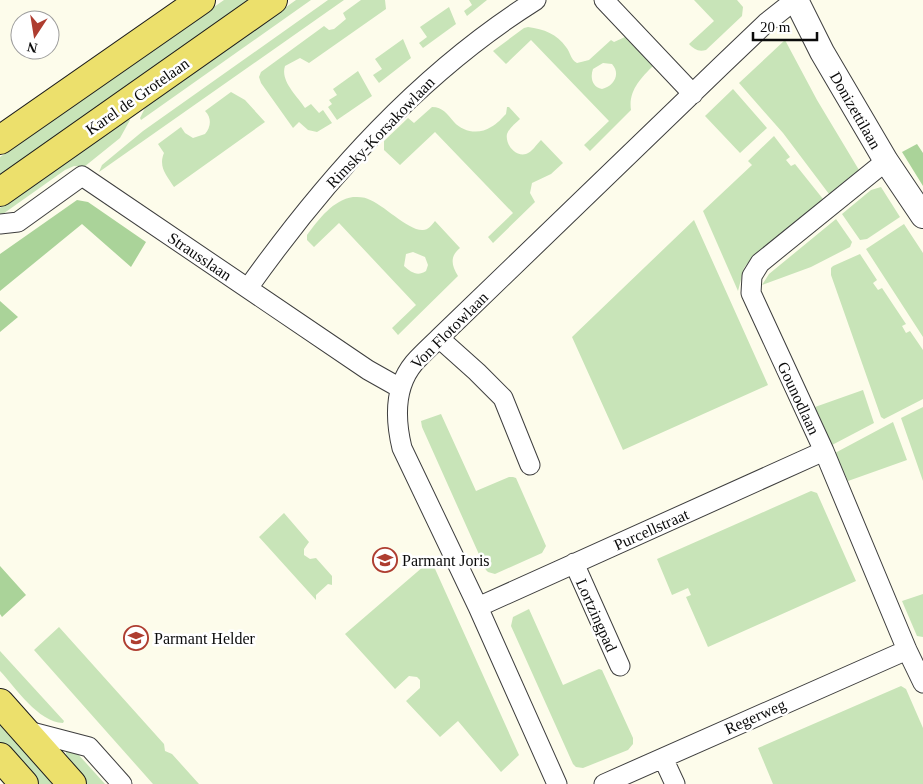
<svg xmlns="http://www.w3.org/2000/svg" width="923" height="784" viewBox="0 0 923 784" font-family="Georgia,serif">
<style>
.green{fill:#c8e4b8;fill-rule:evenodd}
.forest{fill:#aad399}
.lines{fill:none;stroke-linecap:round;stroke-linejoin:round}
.minor-casing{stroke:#3e3e3e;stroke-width:21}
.tertiary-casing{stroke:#3e3e3e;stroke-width:26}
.primary-casing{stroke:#1c1c1c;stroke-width:30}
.minor{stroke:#fff;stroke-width:19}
.tertiary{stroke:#fff;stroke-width:24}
.primary{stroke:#ece06c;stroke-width:28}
.labels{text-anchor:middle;stroke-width:5;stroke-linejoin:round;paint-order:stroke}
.street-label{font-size:16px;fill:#0b0b0b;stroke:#fff}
.poi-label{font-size:16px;fill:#0b0b0b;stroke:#fff;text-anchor:start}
</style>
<rect width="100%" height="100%" fill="#fdfceb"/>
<path class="green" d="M224,0H255L0,181V157Z
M296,0H311L141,120L140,118L145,108L150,103Z
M328,0H344L99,172L102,165L143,131Z
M361,0H385L386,9L309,63L300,58L285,66C280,81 297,96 305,108L311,104L319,113L323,110L332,123L317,132L308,130L299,122L293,128L261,83L259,77L261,72L324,26L329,30L334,29L346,19L343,13Z
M469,0H487L467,16L464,11L472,5Z
M694,0H737L743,7L742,16L706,50C698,52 694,49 689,44L714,21Z
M449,7L456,24L423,48L419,43L427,37L420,27Z
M528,27C544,29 557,34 566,47C571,53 570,59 577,63L589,60L611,40L614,42L625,37L653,66C641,78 628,91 631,110L590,151L584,145L609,121L531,40L506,64L493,51L524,28ZM603,63L612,64C621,74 614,86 602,89C592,87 590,77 593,69Z
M403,39L411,58L379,83L373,75L382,69L375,59Z
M785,40L817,100L859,170L829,194L783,133L739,83Z
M358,71L372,96L337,120L328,107L332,104L329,100L337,95L333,89Z
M733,89L767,128L740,153L705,116Z
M231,92L245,100L265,122L174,187C167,176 158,167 164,153L158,144L181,127L185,133L193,138L205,134C211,127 212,118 205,111Z
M432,107C443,107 447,114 454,122C463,132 479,135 491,127C497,124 502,118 506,114L507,107H509L520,119C516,123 509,128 507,134C505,144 515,157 526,154C532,152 536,145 541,140L563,163L551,174L532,183L530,193L535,202L493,243L488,237L513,213L435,132L400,165L384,150V141L408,118L414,123Z
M128,118L130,120L120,138L84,167L74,166L65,170L0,216V208Z
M774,136L790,157L786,160L791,166L795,164L823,199L751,259L744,268L738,291L703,211L752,165L748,161Z
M881,187L900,217L867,239L860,240L842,214L871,190Z
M353,197C358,197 364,197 368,199C383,204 408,231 423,230C428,230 432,225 435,221L460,248C450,256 451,265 458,276L398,335L392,328L416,305L339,223L314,247L307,240V235C319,219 333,200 353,197ZM413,252L425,257L428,265L426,271C417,277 411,272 404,266L406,254Z
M836,219L852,242L850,247L811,267L762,285L769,274Z
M694,220L768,385L623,450L572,337Z
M904,224L923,253V337L866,249Z
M860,254L877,280L873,283L878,290L882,288L906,324L902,326L906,333L910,331L923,350V399L884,419L881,417L831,275V268L833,266Z
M863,390L874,423L832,445L815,407Z
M923,407V481L901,418Z
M441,414L476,491L509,477H513L516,478L546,546L542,553L495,574L488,572L486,570L422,427L421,421Z
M893,422L907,460L848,481L835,453Z
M811,491L817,493L856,581L708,647L686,597L691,595L688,588L672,595L657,559Z
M284,513L309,542L304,549V555L310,559L316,558L332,576V585L328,584L316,595V600L259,537Z
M431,560L519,755L501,772L458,721L440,737L406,701L420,688V680L417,677L409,676L395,689L345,634Z
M923,594V637L917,636L902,601Z
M529,609L563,685L599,669L602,670L633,738V744L628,750L583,768L576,767L573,764L511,626L513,617Z
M59,627L164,744L165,751L172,754L199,784H153L34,650Z
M0,651L64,721L63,723C38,722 16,688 0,671Z
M901,686L906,689L923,728V784H773L758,748Z
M0,724L54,784H37L0,742Z
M69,751L76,752L105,784H87L66,754V752Z"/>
<path class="forest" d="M917,144L923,153V186L902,152Z
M77,200L88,202L146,242L131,267L82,224L0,291V254Z
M0,301L18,317L0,332Z
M0,566L26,595L2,617L0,614Z"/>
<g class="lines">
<defs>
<path id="minor" d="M604,0L693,94
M886,161L760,263L752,276L751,293L824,451L907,650L923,683
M0,224L18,222L82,176L368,370L400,388
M248,288C327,177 420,73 536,0
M439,338L477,372L503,398L530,465
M574,563L620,666
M478,607L824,451
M24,730L89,747L122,784
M663,758L675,784
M557,784L478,607L402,448C395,419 394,387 414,363C422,354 431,346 439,338L721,66L766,23L795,0
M604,784L907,650"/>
<path id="tertiary" d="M796,0L822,52L886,161L923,216"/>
<path id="primary" d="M0,140L201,0
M0,192L273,0
M0,703L72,784
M0,757L24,784"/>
</defs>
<use href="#minor" class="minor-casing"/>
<use href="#tertiary" class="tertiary-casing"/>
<use href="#primary" class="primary-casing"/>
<use href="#minor" class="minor"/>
<use href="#tertiary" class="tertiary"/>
<use href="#primary" class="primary"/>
</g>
<defs>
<symbol id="school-ring" viewBox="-11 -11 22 22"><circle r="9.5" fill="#fff" stroke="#ae3d30" stroke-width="1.5"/><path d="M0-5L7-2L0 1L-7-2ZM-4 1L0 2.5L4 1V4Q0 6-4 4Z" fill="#ae3d30"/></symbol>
</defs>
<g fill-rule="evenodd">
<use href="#school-ring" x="371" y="546" width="28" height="28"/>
<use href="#school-ring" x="122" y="624" width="28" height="28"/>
</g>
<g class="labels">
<g class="street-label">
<text transform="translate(137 96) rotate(-35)" y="6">Karel de Grotelaan</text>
<text transform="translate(856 110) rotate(60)" y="6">Donizettilaan</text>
<text transform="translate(380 132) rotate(-46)" y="6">Rimsky-Korsakowlaan</text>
<text transform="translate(200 256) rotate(34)" y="6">Strausslaan</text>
<text transform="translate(449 330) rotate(-45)" y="6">Von Flotowlaan</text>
<text transform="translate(799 398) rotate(65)" y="6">Gounodlaan</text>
<text transform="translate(651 529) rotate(-24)" y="6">Purcellstraat</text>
<text transform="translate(597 615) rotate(66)" y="6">Lortzingpad</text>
<text transform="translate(755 716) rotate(-24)" y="6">Regerweg</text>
</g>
<g class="poi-label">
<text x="402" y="566">Parmant Joris</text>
<text x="154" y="644">Parmant Helder</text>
</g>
</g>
<g transform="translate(35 35) rotate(192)"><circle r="24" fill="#ffffff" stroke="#9d9d9d"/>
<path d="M0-4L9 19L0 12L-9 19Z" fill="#ae3d30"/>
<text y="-8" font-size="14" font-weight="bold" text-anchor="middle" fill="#0b0b0b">N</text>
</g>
<path d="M753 32v8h64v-8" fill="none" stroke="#0b0b0b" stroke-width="2.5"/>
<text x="760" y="32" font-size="15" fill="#0b0b0b" stroke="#ffffff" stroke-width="4" paint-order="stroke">20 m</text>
</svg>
